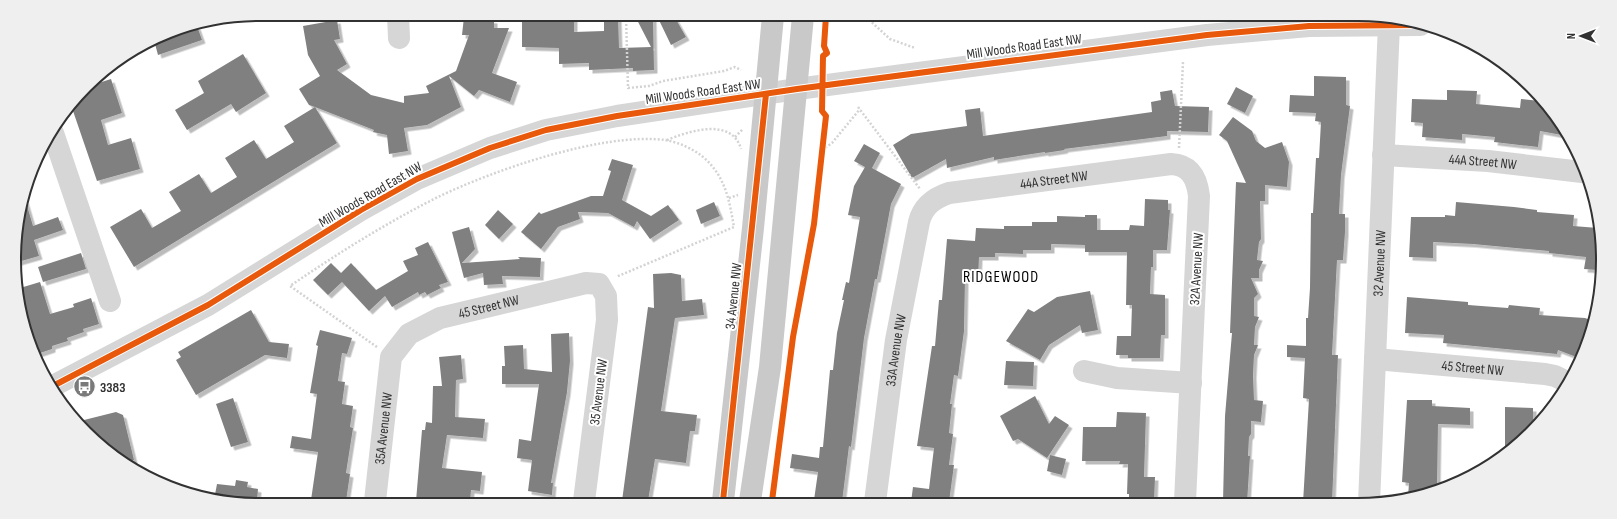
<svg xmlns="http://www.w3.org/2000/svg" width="1617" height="519" viewBox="0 0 1617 519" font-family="'Sofia Sans Condensed',sans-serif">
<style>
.building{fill:#808080;filter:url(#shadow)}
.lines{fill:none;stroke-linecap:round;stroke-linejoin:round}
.path{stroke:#d3d3d3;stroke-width:2.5;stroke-dasharray:2 2;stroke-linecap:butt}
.minor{stroke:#d6d6d6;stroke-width:22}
.major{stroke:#c9c9c9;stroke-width:22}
.cycleway-casing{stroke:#fff;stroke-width:8}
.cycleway{stroke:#e8590c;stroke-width:6}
.labels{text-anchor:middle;stroke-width:4;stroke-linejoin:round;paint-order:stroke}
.street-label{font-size:14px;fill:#323232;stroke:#fff}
.poi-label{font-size:14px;font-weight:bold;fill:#323232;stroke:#fff;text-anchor:start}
.quarter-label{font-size:16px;letter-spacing:1px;fill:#000;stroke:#fff}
.rim{fill:none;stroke:#323232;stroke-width:2}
</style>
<defs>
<filter id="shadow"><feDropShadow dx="3.5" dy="3.5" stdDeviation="0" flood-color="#0004"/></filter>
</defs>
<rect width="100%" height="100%" fill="#fff"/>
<path class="building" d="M618,16L619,48L651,47L635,16H653L654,70L633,71V68L589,70V63L559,64V48L522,47V21H535V18L574,17V32L604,31V17Z
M657,16H674L686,37L671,45Z
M464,17L494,20V28H509L492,73L517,82L510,102L479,90L474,96L449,76L461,107L427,125L404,128L408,151L389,154L387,135L373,132L374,130L315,107L337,143L134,267L110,227L141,209L152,228L181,211L169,192L199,174L211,193L237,177L225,158L254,140L266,159L294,142L284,126L315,107L309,105L299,89L320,76L308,55L303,26L337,20L340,39L334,40L347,64L337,70L371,95L404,103V96L429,93L426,86L456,71L469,35H462Z
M197,26L202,40L158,55L154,40L166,33Z
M243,54L266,93L236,112L231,104L187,130L175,110L204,93L198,81Z
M1314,76L1346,77V105L1350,106L1341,175L1339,214H1345V232L1343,260H1337L1332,355H1338L1332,503H1303L1309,399L1303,398L1305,358L1287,357V345L1306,346V318H1308L1310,288L1311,213H1313L1316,158H1319L1321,122L1315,121L1316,113L1289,112L1290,95L1314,96Z
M111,79L122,113L101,120L108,145L131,138L140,169L97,181L72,108L89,86Z
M1236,87L1253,96L1245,113L1227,104Z
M1172,90L1175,106L1209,107L1208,132L1167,131V136L1064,149L1065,150L1045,153V152L994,160V157L947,168L946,159L912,178L893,145L911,134L967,126L965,110L980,108L983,136L1152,112L1151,102L1161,100L1160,92Z
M1447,90L1477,91L1476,104L1520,108L1521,99L1540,101L1562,123L1567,136L1540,131L1538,147L1494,142L1495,137L1462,134V140L1422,137L1423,123L1411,122L1412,99L1447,100Z
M1233,117L1252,131L1256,141L1265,148L1282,142L1289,162L1287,187L1265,185V201H1260L1261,239L1259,242L1257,260L1263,261L1259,270V278H1251L1258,294L1254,298V316L1259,317L1255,327L1254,345H1258L1254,355L1253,375L1254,400L1263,401L1261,422L1251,421V434L1249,437L1248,456H1250L1247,503L1223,502L1225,416L1232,333H1230L1236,182L1246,183L1227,141L1219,135Z
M864,144L880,153L872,168L901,184L891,204L877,279H875L864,338L851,447L849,446L842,502H824L814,500L818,472L790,468L792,454L819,458L820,447H823L830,370H833L837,333L844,300H842L846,282L849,283L860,217L848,215L854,186L865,167L854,161Z
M612,159L633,165L622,200L651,216L668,205L679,220L650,239L637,221L634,227L608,213L578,212L580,219L558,227L541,249L521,232L539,212L541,214L591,196H603L611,171L608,170Z
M25,199L33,226L58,217L63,230L34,240L39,256L18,262L16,228Z
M1145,199L1168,200V210H1170L1167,250H1153V267H1151L1150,294L1165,295V335H1161L1160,358H1128V355H1116L1117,336H1131L1132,305H1126L1127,252H1085V245L1051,244V250H1023V254L995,253V257H979L978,280L965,279L964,331L958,376L954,375L950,404H952L949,433L953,434L949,465H954L949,502H911L913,487L929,489L934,448L917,446L932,346H935L939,300H942L947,239L975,241L976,228L1004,229V226H1032V222H1057V216L1085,217V215H1097V230H1129L1130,225L1144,226Z
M714,202L720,216L701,224L696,210Z
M1456,202L1514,207L1537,210V212L1574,215L1573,226L1598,228V270L1584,269L1586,257L1549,253V251L1473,244L1433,242V258L1409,257L1411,217H1445V215L1455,216Z
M498,210L513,224L499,239L485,225Z
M469,227L475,249L462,263L520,259L518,257L541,258L540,277L502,276L503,284L484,285L483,273L464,278L452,232Z
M428,242L448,282L439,285L441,288L427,295L425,292L419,295L418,292L392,307L385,296L369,311L342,282L328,295L313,280L331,263L341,273L351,263L376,290L408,271L403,261L418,255L415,248Z
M81,253L86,269L43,282L38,267Z
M671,273L681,275L682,301L702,299L704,315L675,318L661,411L697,415L695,431H690L686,463L655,459L648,501H622L648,307L654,308L653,274Z
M40,282L50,314L74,307L73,304L91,298L99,324L83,329L84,332L67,338L68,341L52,346V349L37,354L22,318L20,288Z
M1090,291L1098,330L1082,333L1080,325L1049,345L1040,360L1006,341L1028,309L1034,312L1057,297Z
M1407,297L1468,302V305L1508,308L1509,305L1540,308L1539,315L1585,318L1593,321L1579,358L1558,350L1557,354L1443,343L1444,335L1405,333Z
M251,310L269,342L289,344L287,358L265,355L196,395L176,360L181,357L178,352Z
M320,330L352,338L347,354L342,353L338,381L345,382L342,404L353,406L350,427L353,428L346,473L350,474L346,501L311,500L318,452L290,448L292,436L311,439L317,394L310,393L318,346L316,345Z
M569,333L570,361L567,392L551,483H553L552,495L528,491L532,460L517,458L519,439L531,441L539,384H502V366H505L504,346L523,345L524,369L552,372L551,334Z
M461,355L463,379L456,380L455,417L485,419L483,438L447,435L442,468L482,472L480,491L471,490L470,501H416L422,430H425L426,422L432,423L433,386H442L439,357Z
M1006,361L1034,362L1033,386L1004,385Z
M1035,396L1049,424L1055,416L1069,425L1047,458L1018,439L1013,441L1000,416Z
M233,398L248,442L231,447L216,404Z
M1407,400H1432V406L1470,408V425L1438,424L1437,488L1408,497L1409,483L1402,482Z
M1505,407L1533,408V419L1539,420L1520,444L1505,454Z
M116,412L123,415L134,460L123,463L80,421Z
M1117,412L1146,413L1144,477H1155L1154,502H1129V494H1127L1128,464H1119L1120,461H1082L1083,427H1116Z
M1050,455L1066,459L1062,475L1047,471Z
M236,480L248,482L247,487L258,489L257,500H214L217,484L235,486Z"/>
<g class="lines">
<path class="path" d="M626,16L628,88L649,86L663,81L724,71L735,67L741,70
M866,17L890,39L915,48
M858,107L920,189
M735,137L743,129
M667,140C689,131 732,117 741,149
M1179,148L1183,62
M822,150L832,143L860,109
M729,198L738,195
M377,347L290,286C337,254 386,223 438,197C494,170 603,132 665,140C682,143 701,152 712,166C727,184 730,205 734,227L616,277"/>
<g class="minor">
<path d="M398,15L399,38"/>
<path d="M53,133L110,301"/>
<path id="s1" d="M1383,155L1488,161L1582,172"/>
<path id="s2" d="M1375,359L1545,374L1555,376L1569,383"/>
<path d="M1084,371L1117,378L1191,383"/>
<path d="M51,387L208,305L361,210L417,179L490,148L546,130L617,116L797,89L1207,35L1309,26L1420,25"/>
<path id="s3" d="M375,501L391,357L409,334L440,318L586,283L599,284L606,296L607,320L584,501"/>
<path id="s4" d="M875,502L896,340L919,222C923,206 934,198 949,193L1171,164C1190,165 1197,178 1199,196L1185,502"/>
<path id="s5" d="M1369,503L1389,24"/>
</g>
<path class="major" d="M723,501L753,228L773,16
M750,501L770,367L803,16"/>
<defs>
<path id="cycleway" d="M51,387L208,305L361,210L417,179L490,148L546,130L617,116L797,89L1207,35L1309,26L1420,25
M723,501L766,94
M772,501L793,337L814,224L826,116L822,111L823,56L827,53L824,46L826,16"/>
</defs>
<use href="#cycleway" class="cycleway-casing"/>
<use href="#cycleway" class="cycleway"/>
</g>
<defs>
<symbol id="bus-disc" viewBox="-11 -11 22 22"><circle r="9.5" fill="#7a7a7a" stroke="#fff"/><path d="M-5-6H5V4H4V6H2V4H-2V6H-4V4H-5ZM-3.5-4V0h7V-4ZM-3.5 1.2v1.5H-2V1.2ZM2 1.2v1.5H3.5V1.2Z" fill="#fff"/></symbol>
</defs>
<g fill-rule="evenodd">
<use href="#bus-disc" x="72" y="374" width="25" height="25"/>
</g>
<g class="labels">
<g class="street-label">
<text transform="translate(1024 46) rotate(-8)" y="5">Mill Woods Road East NW</text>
<text transform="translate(703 91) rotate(-8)" y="5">Mill Woods Road East NW</text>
<text dy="5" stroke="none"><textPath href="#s1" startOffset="100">44A Street NW</textPath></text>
<text dy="5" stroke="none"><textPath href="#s4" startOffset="433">44A Street NW</textPath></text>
<text transform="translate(370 194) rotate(-30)" y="5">Mill Woods Road East NW</text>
<text dy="5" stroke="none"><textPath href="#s5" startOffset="240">32 Avenue NW</textPath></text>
<text transform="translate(1196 269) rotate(-87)" y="5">32A Avenue NW</text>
<text transform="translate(733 296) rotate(-84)" y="5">34 Avenue NW</text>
<text dy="5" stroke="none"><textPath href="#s3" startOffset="259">45 Street NW</textPath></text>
<text dy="5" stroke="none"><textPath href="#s4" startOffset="153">33A Avenue NW</textPath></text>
<text dy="5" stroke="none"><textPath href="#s2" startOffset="98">45 Street NW</textPath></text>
<text transform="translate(598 392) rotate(-83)" y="5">35 Avenue NW</text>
<text dy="5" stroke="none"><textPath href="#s3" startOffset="73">35A Avenue NW</textPath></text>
</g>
<g class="poi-label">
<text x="100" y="392">3383</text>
</g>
<g class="quarter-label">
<text x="1001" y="282">RIDGEWOOD</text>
</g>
</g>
<path d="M0 0H1617V519H0ZM259 21H1358A238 238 0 0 1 1596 259V260A238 238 0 0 1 1358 498H259A238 238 0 0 1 21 260V259A238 238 0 0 1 259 21Z" fill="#efefef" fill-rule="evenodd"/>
<path class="rim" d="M259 21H1358A238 238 0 0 1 1596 259V260A238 238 0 0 1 1358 498H259A238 238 0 0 1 21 260V259A238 238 0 0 1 259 21Z"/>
<g transform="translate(1581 36) rotate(270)" stroke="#ffffff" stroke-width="3" paint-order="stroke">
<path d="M0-3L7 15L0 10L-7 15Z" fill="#323232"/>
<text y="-6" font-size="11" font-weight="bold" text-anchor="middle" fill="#323232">N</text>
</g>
</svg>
